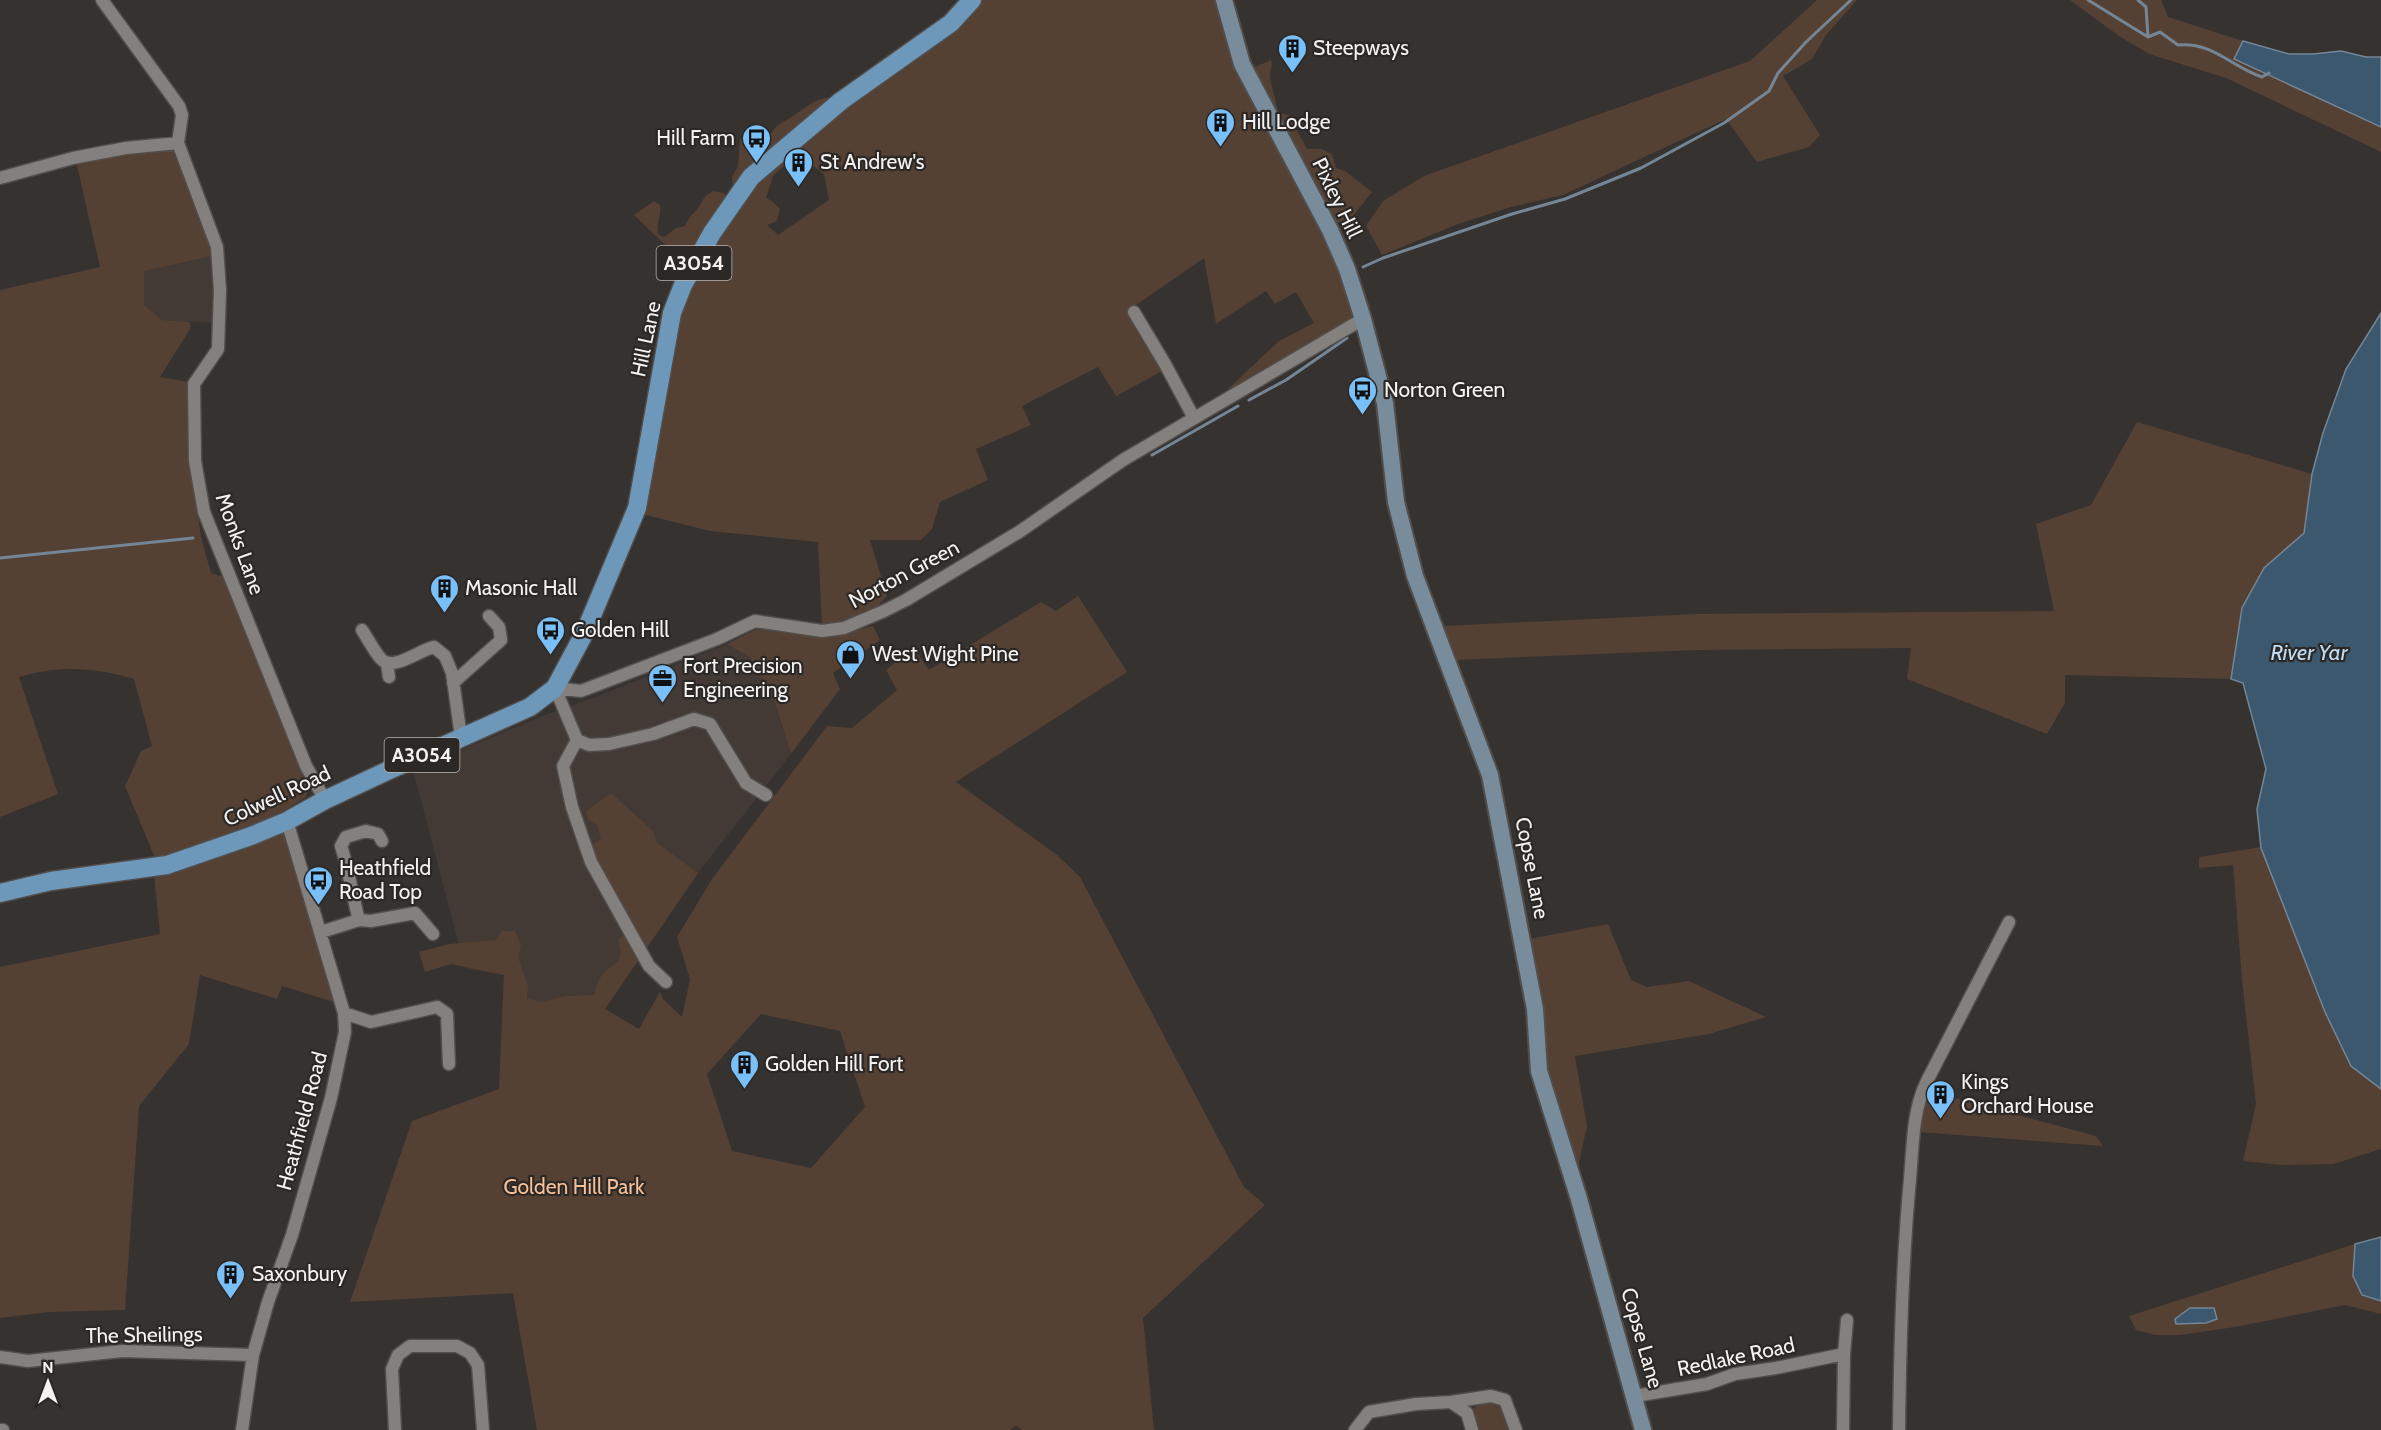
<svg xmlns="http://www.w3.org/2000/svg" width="2381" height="1430" viewBox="0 0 2381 1430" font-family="Cabin,sans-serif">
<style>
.built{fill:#433a35}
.green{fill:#554133;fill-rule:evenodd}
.water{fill:#3c586f;stroke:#748696;stroke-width:1.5}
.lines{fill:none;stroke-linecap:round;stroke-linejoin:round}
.stream{stroke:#748696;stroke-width:3}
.street-casing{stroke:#514e4c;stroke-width:15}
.secondary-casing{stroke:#514e4c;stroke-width:20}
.primary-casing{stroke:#514e4c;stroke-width:21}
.street{stroke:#83807e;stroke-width:12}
.secondary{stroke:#788c9c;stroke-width:16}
.primary{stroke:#6d98ba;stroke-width:18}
.labels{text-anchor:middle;stroke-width:4.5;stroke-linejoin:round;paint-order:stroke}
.shield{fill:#2b2826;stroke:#b8b6b4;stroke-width:1.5}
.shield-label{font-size:20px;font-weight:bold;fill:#f5f3f1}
.poi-label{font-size:21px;fill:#f5f3f1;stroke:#2b2826;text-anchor:start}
.street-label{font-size:21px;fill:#f5f3f1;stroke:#2b2826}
.park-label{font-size:21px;fill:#f5bf99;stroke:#2b2826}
.water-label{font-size:22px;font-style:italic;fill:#bedcf6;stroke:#2b2826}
</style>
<rect width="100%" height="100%" fill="#353230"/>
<path class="built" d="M213,256L216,323L162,320L144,305V271Z
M727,644L751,657L775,703L791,754L698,873L605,1009L502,1012L504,975L465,968L413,770L542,716L598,696Z"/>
<path class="green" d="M978,0H1219L1253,68L1271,60C1273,67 1270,69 1270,75C1270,86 1277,98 1277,112L1291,116C1294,130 1302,137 1307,149H1322L1332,154L1336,168L1345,171L1372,192L1348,222L1334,223L1324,232L1357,322L1231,396L1228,389L1279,341L1314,323L1296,292L1275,304L1266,291L1216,324L1204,258L1129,310L1166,369L1116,396L1098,367L1022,406L1031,425L976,449L988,480L940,502L932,529L921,540H870L887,596C870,617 849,622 822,625L818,542L710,531L642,514L679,316L733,191L732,177L738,166L740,140L744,136L770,135C781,120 782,124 796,114C810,104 820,95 839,98ZM797,154L824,174L829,200L778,235L767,225L777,221L780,209L772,201L766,198L773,176Z
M1817,0H1857L1826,35L1812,59L1783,76L1820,135L1809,147L1757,162L1726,119L1563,195L1511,207L1458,224L1382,255L1366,226L1383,201L1424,176L1750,61Z
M2070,0H2161L2168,17L2243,41L2289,54H2313L2381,84V152L2226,78L2149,54L2119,36Z
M175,148L212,247L213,256L144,271V305L162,320L190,322V329L160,377L188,382L190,461L201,537L211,573L224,577L308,789L306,797L263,824L211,843L155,858L125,786L141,751L152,746L134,679C94,667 59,665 19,677L58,794L0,817V290L100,267L76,161L126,151Z
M714,191L723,193L732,199L688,267L634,215L654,201L660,205C662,214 656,223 658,234L664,237L676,228L685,226C688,218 692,215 697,209C704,200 703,195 714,191Z
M2137,422L2312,474L2324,493L2381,1059V1149L2333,1164L2281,1165L2243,1161L2256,1104L2242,980L2233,865L2199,868V857L2261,847L2257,809L2266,769L2243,683L2231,679L2065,675V703L2047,734L1907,679L1911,648L1696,650L1453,660L1442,626L1696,614L2054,611L2036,524L2091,505Z
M1078,596L1127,672L956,782L1057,855L1080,877L1244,1187L1265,1205L1143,1318L1154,1430H1022L1016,1425L1010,1430H537L513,1293L350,1302L412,1121L499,1089L504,975L451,964L425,972L419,952L449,944L496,940L502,931H515L521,946L518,957L528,986L527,998L541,1002L566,996L594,995C596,991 596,985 599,980C609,962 627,966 618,940L633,927L595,858L591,846L601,839L597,825L588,820L586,811L611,793L653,831L657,843L698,873L605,1009L639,1029L660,992L663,999L682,1017L690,979L677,937L712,879L827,726L852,728L897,690L886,670L913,648L929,670L1041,602L1056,611ZM761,1014L840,1031L865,1107L811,1168L732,1151L707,1074Z
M873,626L880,640L833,673L840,689L791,754L775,703L751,658L727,644L757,629L822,638Z
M287,821L292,857L334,1002L282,986L277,999L200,975L189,1044L139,1106L125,1310L49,1312L0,1318V967L160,934L154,875Z
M1608,924L1631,980L1647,987L1689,981L1766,1017L1709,1034L1575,1056L1587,1126L1577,1172L1546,1066L1529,939Z
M1928,1091L2096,1136L2103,1146L1918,1132Z
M2381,1237V1314L2345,1305L2235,1327L2180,1335H2155L2136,1330L2129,1316L2355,1244Z
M1491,1396L1505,1400L1516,1430H1472L1467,1413Z"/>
<path class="water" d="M2243,41L2289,54H2313L2341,51L2366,57H2381V127L2234,59Z
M2381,313V1089L2351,1066L2325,1012L2261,848L2257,809L2266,769L2243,683L2231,679L2242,608L2264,568L2304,533L2312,474L2323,433L2346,369Z
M2381,1237V1301L2362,1295L2353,1276L2355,1244Z
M2190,1308H2214L2217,1319L2206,1323L2176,1324L2175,1319Z"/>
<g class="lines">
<path class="stream" d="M2088,0L2148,37
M2138,0L2146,7L2148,37
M2148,37L2160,32L2178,45C2214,42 2231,67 2262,77L2269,73
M1363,267L1383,258L1512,214L1565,199L1641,168L1724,123L1769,91L1778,73L1806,42L1851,0
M1249,400L1286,380L1347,338
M1152,455L1238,406
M0,558L193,538"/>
<defs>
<path id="street" d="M102,0L179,106L182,115L178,143L217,247L220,290L218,349L194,384L195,461L204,512L306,766L325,800
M0,178L73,158L126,148L178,143
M1134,312L1165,364L1194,418
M362,630C368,639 374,651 381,659C393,672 419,650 434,647L445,656L452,673L461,737
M387,664L389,677
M453,683L501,640L499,627L489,616
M555,688L581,691L717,639L755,621L822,631L844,628L884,611L906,600L1019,532L1123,460L1363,319
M555,688L577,740L589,745L609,744L653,734L694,719L710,724L746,783L766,795
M577,740L563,766L572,807L591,862L649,966L666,982
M359,920C352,895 349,870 341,846L346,837L366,831L378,834L382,841
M321,932L359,920L371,921L415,913L433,934
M344,1013L371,1022L437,1007L447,1014L449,1064
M0,1357L28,1361L122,1351L253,1355
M1635,1396L1707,1384L1735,1374L1776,1368L1844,1354
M1451,1402L1491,1396L1505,1400L1516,1430
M0,1430H3
M242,1430L253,1355L268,1302L292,1235L331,1098L345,1032L344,1013L287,821
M395,1430L392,1369L398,1355L410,1346H457L470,1353L478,1365L483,1430
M1355,1430L1369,1412L1416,1404L1451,1402L1467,1413L1472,1430
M1843,1430L1844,1354L1847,1320
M1899,1430C1900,1346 1902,1263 1910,1179C1913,1147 1912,1111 1927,1081L2009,922"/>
<path id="secondary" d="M1224,0L1242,64L1330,230L1347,269L1363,319L1385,403L1396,502L1415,576L1490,775L1535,1009L1539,1071L1579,1199L1643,1430"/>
<path id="primary" d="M0,893L51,881L167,865L251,836L287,821L325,800L387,771L530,707L555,688L585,632L637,508L672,313L683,285L712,233L751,177L841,101L951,23L972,0"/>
</defs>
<use href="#street" class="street-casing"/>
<use href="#secondary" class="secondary-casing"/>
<use href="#primary" class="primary-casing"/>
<use href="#street" class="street"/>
<use href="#secondary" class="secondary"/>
<use href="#primary" class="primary"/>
</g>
<defs>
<symbol id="building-pin" viewBox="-11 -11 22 30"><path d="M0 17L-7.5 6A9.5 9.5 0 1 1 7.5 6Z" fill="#79bff8" stroke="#2b2826"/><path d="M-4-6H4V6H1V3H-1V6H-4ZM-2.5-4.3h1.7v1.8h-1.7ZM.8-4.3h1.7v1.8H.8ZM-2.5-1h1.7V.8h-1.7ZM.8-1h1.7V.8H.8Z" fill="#111"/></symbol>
<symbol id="bus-pin" viewBox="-11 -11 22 30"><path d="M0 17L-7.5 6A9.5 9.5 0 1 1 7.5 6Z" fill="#79bff8" stroke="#2b2826"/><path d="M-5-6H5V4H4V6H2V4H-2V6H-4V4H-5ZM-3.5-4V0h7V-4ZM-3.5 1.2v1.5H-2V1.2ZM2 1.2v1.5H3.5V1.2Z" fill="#111"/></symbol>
<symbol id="shop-pin" viewBox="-11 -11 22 30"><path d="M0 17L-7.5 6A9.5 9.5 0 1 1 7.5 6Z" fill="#79bff8" stroke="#2b2826"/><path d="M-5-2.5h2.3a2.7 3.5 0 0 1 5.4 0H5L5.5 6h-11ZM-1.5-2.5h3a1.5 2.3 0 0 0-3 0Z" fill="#111"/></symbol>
<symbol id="office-pin" viewBox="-11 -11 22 30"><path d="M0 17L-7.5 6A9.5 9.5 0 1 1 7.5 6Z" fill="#79bff8" stroke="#2b2826"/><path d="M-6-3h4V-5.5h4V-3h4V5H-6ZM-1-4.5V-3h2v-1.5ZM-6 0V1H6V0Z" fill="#111"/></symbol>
</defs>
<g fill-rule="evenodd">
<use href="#building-pin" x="1276" y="32" width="33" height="45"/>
<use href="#building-pin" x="1204" y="106" width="33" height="45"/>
<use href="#bus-pin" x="740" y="122" width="33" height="45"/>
<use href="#building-pin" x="782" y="146" width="33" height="45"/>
<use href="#bus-pin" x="1346" y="374" width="33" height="45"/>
<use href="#building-pin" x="428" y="572" width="33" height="45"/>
<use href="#bus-pin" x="534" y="614" width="33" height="45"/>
<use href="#shop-pin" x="834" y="638" width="33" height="45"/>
<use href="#office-pin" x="646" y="662" width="33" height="45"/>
<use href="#bus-pin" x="302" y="864" width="33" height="45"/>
<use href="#building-pin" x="728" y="1048" width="33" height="45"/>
<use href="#building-pin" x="1924" y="1078" width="33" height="45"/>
<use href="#building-pin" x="214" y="1258" width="33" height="45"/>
</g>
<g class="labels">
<g class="shield">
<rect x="656.5" y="246" width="75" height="34" rx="4.5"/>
<rect x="384.5" y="738" width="75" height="34" rx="4.5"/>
</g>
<g class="shield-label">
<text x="694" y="270">A3054</text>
<text x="422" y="762">A3054</text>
</g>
<g class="poi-label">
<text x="1313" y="55">Steepways</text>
<text x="1242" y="129">Hill Lodge</text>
<text x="735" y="145" text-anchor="end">Hill Farm</text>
<text x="820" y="169">St Andrew's</text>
<text x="1384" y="397">Norton Green</text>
<text x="465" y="595">Masonic Hall</text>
<text x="571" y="637">Golden Hill</text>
<text x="872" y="661">West Wight Pine</text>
<text x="683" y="673">Fort Precision<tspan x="683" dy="24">Engineering</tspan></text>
<text x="339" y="875">Heathfield<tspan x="339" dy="24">Road Top</tspan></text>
<text x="765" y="1071">Golden Hill Fort</text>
<text x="1961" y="1089">Kings<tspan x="1961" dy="24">Orchard House</tspan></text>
<text x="252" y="1281">Saxonbury</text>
</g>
<g class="street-label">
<text transform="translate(1337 198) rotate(64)" y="7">Pixley Hill</text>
<text transform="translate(646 339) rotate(-78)" y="7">Hill Lane</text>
<text transform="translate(240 544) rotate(70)" y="7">Monks Lane</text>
<text transform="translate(904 574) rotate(-28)" y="7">Norton Green</text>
<text transform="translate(277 796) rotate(-25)" y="7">Colwell Road</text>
<text transform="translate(1532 868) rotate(79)" y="7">Copse Lane</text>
<text transform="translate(302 1121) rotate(-75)" y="7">Heathfield Road</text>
<text transform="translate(144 1335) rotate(-1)" y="7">The Sheilings</text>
<text transform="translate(1642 1338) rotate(74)" y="7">Copse Lane</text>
<text transform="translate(1736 1357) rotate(-12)" y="7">Redlake Road</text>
</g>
<g class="park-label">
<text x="574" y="1194">Golden Hill Park</text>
</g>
<g class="water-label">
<text x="2309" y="660">River Yar</text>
</g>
</g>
<g transform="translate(48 1382)" stroke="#2b2826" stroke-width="4.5" paint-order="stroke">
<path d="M0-4.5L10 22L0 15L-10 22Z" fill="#f5f3f1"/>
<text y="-9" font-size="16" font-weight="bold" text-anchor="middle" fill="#f5f3f1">N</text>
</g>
</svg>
